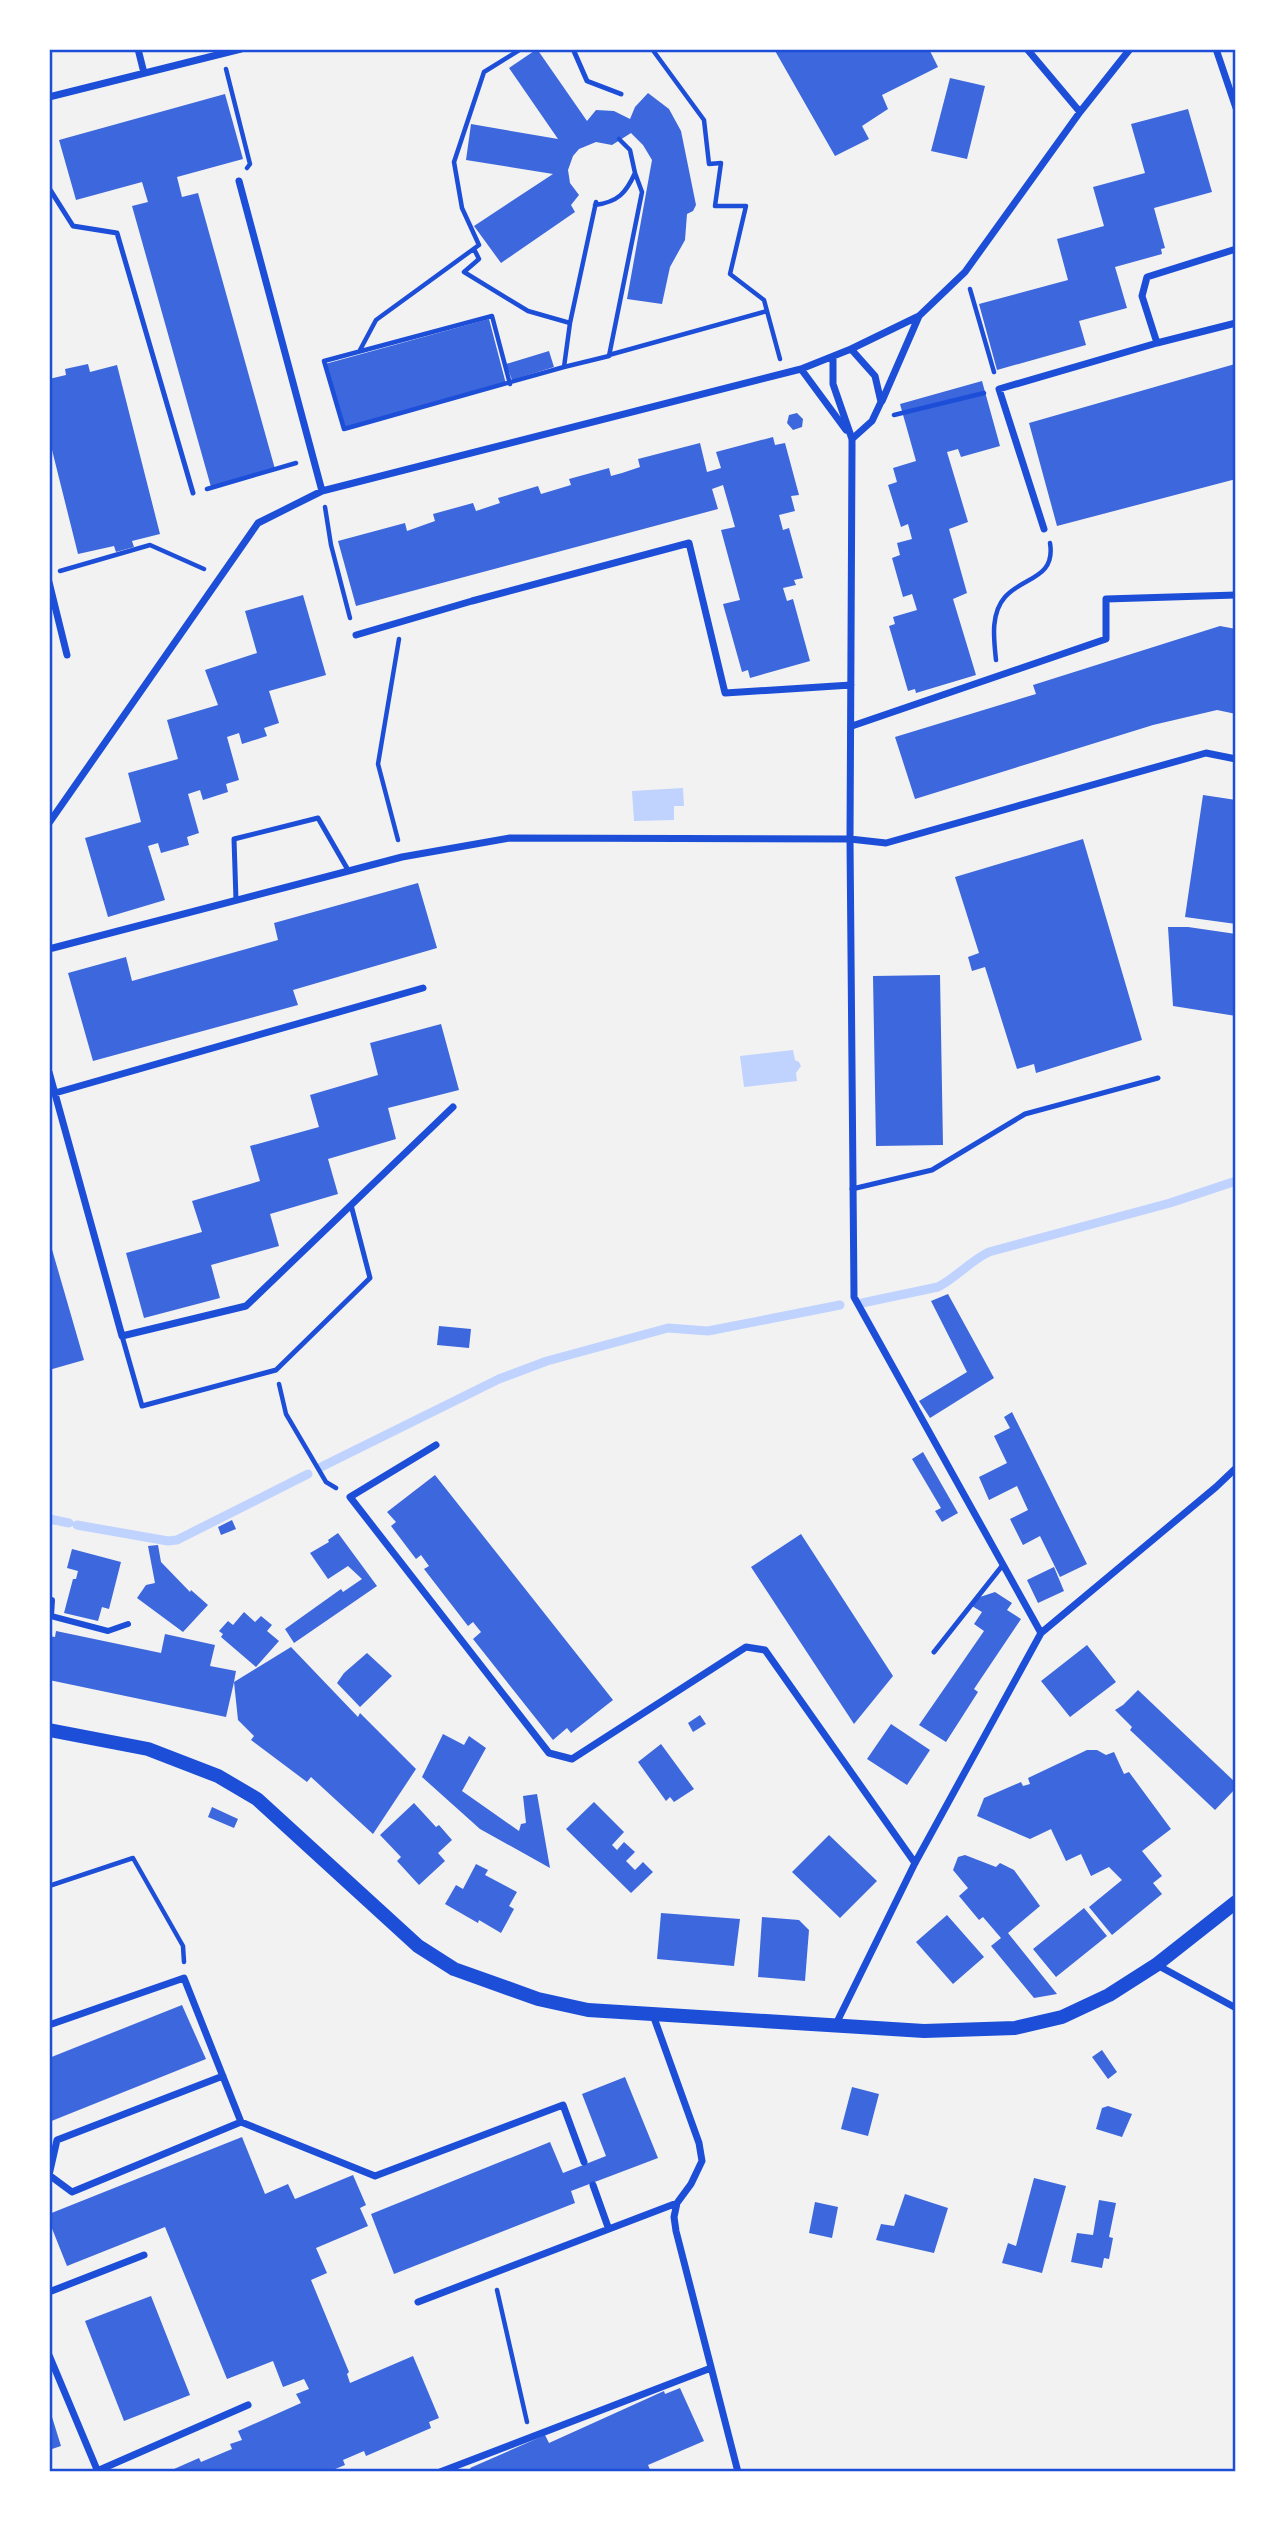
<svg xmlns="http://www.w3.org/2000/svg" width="1285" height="2521" viewBox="0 0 1285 2521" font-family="'Archivo Narrow',sans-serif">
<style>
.water{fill:#bfd3fe}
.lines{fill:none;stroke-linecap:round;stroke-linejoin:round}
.stream{stroke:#bfd3fe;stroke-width:9}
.building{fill:#3d67dc}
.path{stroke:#1d4ed8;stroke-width:4.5}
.service{stroke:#1d4ed8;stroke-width:5}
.pedestrian{stroke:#1d4ed8;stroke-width:6}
.minor{stroke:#1d4ed8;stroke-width:7}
.secondary{stroke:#1d4ed8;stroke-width:14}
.neatline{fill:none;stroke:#1d4ed8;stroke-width:2.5}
</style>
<rect width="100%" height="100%" fill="#f2f2f2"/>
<path class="water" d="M683,788L684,806H674V820L634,821L632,791Z
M793,1050L795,1060L799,1062L801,1066L796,1073L797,1081L744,1087L740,1056Z"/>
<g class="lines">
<path class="stream" d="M862,1303L938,1287C957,1277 970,1261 989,1252L1170,1203L1236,1181
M321,1467L499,1379L547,1361L668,1328L708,1331L840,1305
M49,1519L69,1523
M77,1525L168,1541L177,1540L308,1474"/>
</g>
<path class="building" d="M537,49L587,121L596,110L614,111L630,119L635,107L648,93L669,109L681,131L696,205L693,211L687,214L685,240L670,267L662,304L627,299L652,160L643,145L631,133L612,145L596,142L579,149L573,156L568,170L570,183L579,195L571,205L575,212L501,263L474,226L553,174L466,160L471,124L558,139L509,68Z
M774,49H929L938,67L882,95L888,109L862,126L869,139L835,156Z
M950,78L985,86L967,159L931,151Z
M225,94L243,159L177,177L182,197L198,193L275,469L211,487L132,206L148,202L142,182L76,200L59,140Z
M1188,109L1212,192L1154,208L1165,248L1161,249L1162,254L1115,267L1127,308L1079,321L1086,345L997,370L979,304L1068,280L1057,239L1104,226L1093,187L1145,173L1131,124Z
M489,319L506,384L345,427L325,364Z
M549,351L554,367L512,380L506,364Z
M88,364L90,372L117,365L160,534L132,541L134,547L116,552L114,546L78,554L49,438V379L66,375L65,369Z
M1235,364L1236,479L1057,526L1029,423Z
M982,381L1000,446L961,457L958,449L947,452L968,522L949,529L967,593L953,599L976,675L916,693L915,689L908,691L889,626L895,624L893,617L917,610L912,594L903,597L892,558L900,555L897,543L912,539L908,524L901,527L888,485L897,482L893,468L916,461L900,404Z
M797,413L803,419L802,427L793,430L787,423L789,415Z
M773,437L775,445L785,443L799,495L791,496L795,511L779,515L783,530L789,528L803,578L794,580L796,585L783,588L787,601L793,599L810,661L750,678L748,670L742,672L723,604L740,600L721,530L735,527L723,485L712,489L718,509L356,606L338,541L405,523L407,531L435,521L433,514L473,503L476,511L500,503L498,498L538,486L541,494L571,485L569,479L609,468L611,476L622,473L640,467L638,459L700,443L707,472L721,468L716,452Z
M303,595L326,675L269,691L279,723L264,728L267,736L242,744L239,733L227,737L239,780L226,784L228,792L203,800L200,790L188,794L199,833L187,837L189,845L161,853L158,843L148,846L165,900L108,917L85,838L141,822L128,773L178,759L167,720L218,705L205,670L257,653L245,611Z
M1220,626L1236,629V714L1217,710L1153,725L915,799L895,737L1036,694L1033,685Z
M1203,795L1236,800V924L1185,917Z
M1083,839L1142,1040L1036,1073L1034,1064L1017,1069L985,967L972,971L968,957L979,953L955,877Z
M418,883L437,948L293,990L298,1005L93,1061L68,973L126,957L132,981L278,940L274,923Z
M1168,927H1188L1236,934V1016L1173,1006Z
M940,975L943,1145L876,1146L873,976Z
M441,1024L459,1090L388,1108L396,1139L328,1159L338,1194L270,1214L279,1246L211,1265L220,1298L144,1318L126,1253L202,1232L192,1201L260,1181L250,1146L319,1127L310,1095L378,1075L370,1043Z
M49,1239L84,1360L49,1370Z
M948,1294L994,1378L930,1418L919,1401L967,1372L931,1301Z
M439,1326L471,1329L469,1348L437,1345Z
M1012,1412L1087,1564L1060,1577L1040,1536L1023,1545L1010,1519L1028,1510L1017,1486L989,1500L979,1477L1007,1463L994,1436L1010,1428L1004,1417Z
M923,1452L958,1513L942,1522L935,1511L941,1508L912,1459Z
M435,1475L613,1700L571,1733L567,1728L553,1740L473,1639L481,1632L473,1622L468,1626L424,1569L429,1566L421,1555L416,1559L391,1526L396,1522L387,1512Z
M232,1520L236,1529L221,1535L218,1527Z
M338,1533L377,1586L294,1643L285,1629L341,1589L343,1592L362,1579L348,1566L328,1579L310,1553L329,1542L328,1540Z
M801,1534L893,1676L854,1724L751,1567Z
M158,1545L161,1562L190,1592L191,1590L208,1605L183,1632L137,1598L146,1585L155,1583L148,1546Z
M72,1549L121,1562L109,1609L102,1607L98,1621L64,1613L73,1579H76L78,1571L67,1568Z
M1054,1567L1064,1591L1038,1603L1027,1580Z
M995,1592L1012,1603L1007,1610L1021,1619L974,1689L978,1692L946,1742L919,1725L984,1631L974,1624L982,1612L972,1606L977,1598Z
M244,1612L255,1622L261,1616L272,1625L267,1631L279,1641L256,1667L221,1637L223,1634L219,1631L228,1621L233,1625Z
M56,1631L161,1653L165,1634L215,1645L210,1666L236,1671L234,1682L291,1647L358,1717L360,1713L416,1769L373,1834L311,1777L307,1782L251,1740L254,1736L238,1720L234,1682L226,1717L49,1680V1636L55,1637Z
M1087,1645L1116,1682L1070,1717L1041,1681Z
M367,1653L392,1676L360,1707L337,1683L344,1673Z
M1138,1690L1236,1783V1788L1215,1810L1130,1730L1132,1727L1115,1710L1123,1705Z
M700,1715L706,1724L693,1732L688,1723Z
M891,1724L930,1750L907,1785L867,1759Z
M443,1734L464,1745L469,1736L486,1748L462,1791L519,1831L521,1824L526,1823L523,1796L537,1794L550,1868L480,1829L422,1777Z
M661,1744L694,1789L674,1802L670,1797L666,1801L638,1762Z
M1087,1750H1097L1106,1755L1114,1752L1124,1774L1129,1772L1171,1829L1142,1851L1162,1876L1153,1883L1162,1894L1112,1935L1089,1907L1122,1880L1109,1867L1091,1876L1081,1854L1066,1861L1051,1829L1030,1839L977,1816L984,1798L1021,1782L1023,1786L1030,1784L1028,1778Z
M594,1802L624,1832L612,1845L617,1850L624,1842L635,1852L626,1861L635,1870L643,1862L653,1872L631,1893L566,1829Z
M414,1803L436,1827L439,1825L452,1840L438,1853L445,1861L419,1885L397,1861L401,1857L380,1835Z
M212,1807L238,1819L234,1828L208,1817Z
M829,1835L877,1881L840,1918L792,1872Z
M965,1855L996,1867L1000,1863L1014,1870L1040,1906L1008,1933L1057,1994L1034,1998L991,1946L1001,1938L983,1917L979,1920L959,1896L968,1888L953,1870L958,1857Z
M476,1864L488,1870L485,1875L517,1892L509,1906L514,1909L501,1933L479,1920L478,1923L445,1904L456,1885L463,1889Z
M1084,1908L1107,1936L1056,1977L1033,1949Z
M661,1913L740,1919L734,1966L657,1959Z
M947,1915L984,1957L953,1984L916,1942Z
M762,1917L799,1920L809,1930L805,1981L758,1977Z
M182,2005L206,2059L49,2122V2058Z
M1102,2050L1117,2072L1108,2079L1092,2057Z
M625,2077L658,2158L571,2191L575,2203L394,2274L371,2214L550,2142L563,2173L606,2156L582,2094Z
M852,2087L879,2094L868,2136L841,2129Z
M1108,2106L1132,2114L1122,2137L1096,2129L1102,2108Z
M242,2137L265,2194L288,2184L295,2199L353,2175L366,2205L360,2208L368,2226L316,2248L327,2273L311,2280L349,2372L347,2374L350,2383L413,2356L439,2418L429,2422L431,2428L366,2456L364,2451L343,2460L345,2465L328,2472H175L174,2469L199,2458L201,2462L232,2449L230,2444L242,2440L238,2431L301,2403L296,2394L309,2389L304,2379L283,2387L273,2361L227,2379L165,2227L67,2266L49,2221V2214Z
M1034,2178L1066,2186L1042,2273L1002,2263L1008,2243L1016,2246Z
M905,2194L948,2208L934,2253L876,2240L881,2224L894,2226Z
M1099,2200L1116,2203L1109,2237L1113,2238L1109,2259L1104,2258L1102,2268L1071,2262L1077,2233L1093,2235Z
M815,2202L838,2207L832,2238L809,2233Z
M151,2296L190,2395L124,2421L85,2321Z
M680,2388L704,2441L648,2465L651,2472H472L470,2468L545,2435L549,2443L664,2391L665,2394Z
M52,2417L61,2446L49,2450V2419Z"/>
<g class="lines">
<path class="path" d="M652,49L704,120L709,164L721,163L715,206H746L730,274L764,300L780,359
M226,69L250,164L247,168
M595,205C618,202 626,193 635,173L630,150L619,139
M474,249L479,259L464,272L528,311L570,323L564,367L609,356L642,192L635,173
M970,289L994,372
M570,323L596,202
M360,350L376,320L479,245L462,208L454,162L484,72L521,49
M609,355L767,311
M510,384L492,316L324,361L344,429L564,367
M894,415L984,393
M207,489L296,463
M325,507L331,545L350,618
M60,571L150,545L204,569
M996,660C994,640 990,614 1005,597C1022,577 1056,579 1050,543
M398,840L378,764L399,639
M279,1384L286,1414L326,1482L336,1488
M49,1886L133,1858L183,1946L184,1962
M497,2290L527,2422"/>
<path class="service" d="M573,49L587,81L621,94
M49,188L73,226L117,233L193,493
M236,900L234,839L318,818L348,870
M852,1189L932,1170L1025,1114L1158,1078
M122,1336L142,1406L276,1370L370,1278L351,1205
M934,1652L1002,1566"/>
<path class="pedestrian" d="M49,1599L52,1600L51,1616L108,1631L128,1624"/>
<path class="minor" d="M138,49L144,73
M1027,49L1080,112
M1216,49L1236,108
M49,97L241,49
M239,181L322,491
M1157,343L1142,296L1147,277L1236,249
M851,349L875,376L881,402L872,421L852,439
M833,357V384L852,439V449L850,839L854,1297L1041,1633
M801,369L846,430
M882,401L919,316
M1044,529L999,389L1157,343L1236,323
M49,582L67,655
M356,635L472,601L689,543L725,693L851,685
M852,726L1106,639V599L1236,595
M49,823L258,523L322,491L801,369L851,349L919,316L965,272L1080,112L1130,49
M49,949L402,857L510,838L850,839L886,843L1206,753L1236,759
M49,1072L122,1336L246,1306L453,1107
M55,1093L423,988
M436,1445L350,1497L549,1753L572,1759L746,1647L765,1650L915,1863
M1157,1965L1236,2008
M653,2015L699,2143L702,2161L691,2184L677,2203L674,2217L676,2231L738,2472
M49,2025L184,1978L241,2122L72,2192L49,2175L57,2140L223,2076
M835,2026L915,1863L1041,1633L1216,1487L1236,1468
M241,2122L375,2176L563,2105L584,2162
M593,2185L608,2227
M49,2292L144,2255
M418,2302L677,2203
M49,2355L98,2472
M97,2471L248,2405
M440,2472L711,2368"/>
<path class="secondary" d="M49,1730L148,1749L218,1776L257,1799L418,1946L454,1969L538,1999L588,2010L924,2031L1015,2028L1062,2017L1109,1995L1156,1965L1236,1902"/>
</g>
<rect width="1285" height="2521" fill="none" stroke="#ffffff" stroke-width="102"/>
<rect x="51" y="51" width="1183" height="2419" class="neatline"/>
</svg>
